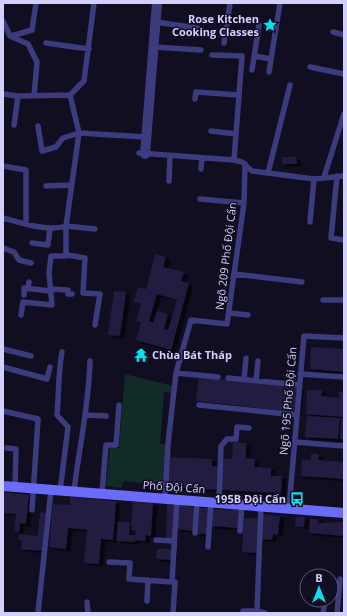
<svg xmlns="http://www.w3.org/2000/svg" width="347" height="616" viewBox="0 0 347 616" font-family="'Open Sans',sans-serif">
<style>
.green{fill:#112b29}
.building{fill:#221b41;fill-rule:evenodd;filter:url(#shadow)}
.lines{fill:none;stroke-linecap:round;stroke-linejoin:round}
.lane{stroke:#3c3b7e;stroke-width:5.5}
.street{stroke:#3c3b7e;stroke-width:10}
.secondary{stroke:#6b6bf9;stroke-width:10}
.labels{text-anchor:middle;stroke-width:3;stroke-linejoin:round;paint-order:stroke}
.poi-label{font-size:11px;font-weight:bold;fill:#d4d0fd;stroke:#110e21;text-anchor:end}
.street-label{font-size:11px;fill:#d4d0fd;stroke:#110e21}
</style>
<defs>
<filter id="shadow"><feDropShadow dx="4.5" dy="2.5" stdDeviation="0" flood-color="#0009"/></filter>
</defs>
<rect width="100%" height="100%" fill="#110e21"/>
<path class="green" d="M125,374L173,386L172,393L164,392L160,444L166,445L163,488L149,484L124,481L121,488L106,486L110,447L119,448Z"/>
<path class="building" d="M282,157H296L297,164H282Z
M155,254L166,257L163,267L184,272L181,281L189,283L171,350L136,340L141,322L136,321L141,304L134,302L138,287L146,289ZM157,294L177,300L168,330L164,329L168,314L157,311L153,323L149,321Z
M114,291L126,292L120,336L108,335Z
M311,347L344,349V372L310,369Z
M199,377L299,387L296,412L196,401Z
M307,390H322L321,396L339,398V392H344V417L306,414Z
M307,416L340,418L338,439L305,437Z
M341,418H344V439H340Z
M233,442L246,443V458L255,459L254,467L271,468V476H282L281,493L220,490L221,458L232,459Z
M311,454H319L318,460L344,462V479L301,476L302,460H311Z
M168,457L212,459V466L220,467L219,490L167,487Z
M3,492L29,495L26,524L20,523L19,532L14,531L16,514L3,513Z
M70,497L116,501L113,540L101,539L99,564L84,563L87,530L68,528L66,549L49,547L53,504L70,505Z
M133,502L153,503L151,536L146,535L145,541L135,540V542L116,541L118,521L130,522L129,535H136V531L131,530Z
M167,504L175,505L173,540H166Z
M179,504L196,508L194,531L177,529Z
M197,508H209L207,534H195Z
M211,509L239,510L238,528L210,526Z
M40,512L46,513L42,551L21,549L22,540H19V534L38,536Z
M262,514L280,516L278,535L273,534L272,540L261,539Z
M296,517H305L304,527L295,526Z
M244,518L260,519L258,553L242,552Z
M310,519H318V523L344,522V536L309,533Z
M157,549H172V560L156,559Z"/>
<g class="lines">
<path class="lane" d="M3,21L10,36L28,44L37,62L34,96
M156,22L197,28
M333,32L344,35
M11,36L32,30L36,3
M46,43L89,49
M224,43L230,3
M154,47L201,50
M212,55L242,56L234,160
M254,56L271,59
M310,67L344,74
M252,70L259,25
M269,72L280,3
M3,94L18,96L70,95L79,133L66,226C47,232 22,223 3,218
M70,95L84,81L94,3
M195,99L196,92L239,95
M14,125L18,96
M38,126L42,151L56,147L63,138L79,133L146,137
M211,131L236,134
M139,153L234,160L242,162L252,171L268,173L314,179L344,176
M3,166L26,170V224
M201,169L202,158
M268,173L290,85
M337,176L331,238L344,240
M324,177L344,114
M169,181L170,156
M46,186L71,185
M200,199L244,203
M310,222L314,179
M32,243L48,245L50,228
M3,248L14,252L19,260L31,263
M67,255L85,258L83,293L100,294L95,325
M234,274L302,282
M28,289L29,282
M50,289L68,290V294H72
M24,295V288L50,291
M323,300H344
M229,313L248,315
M21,315L23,302L52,305L49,273L51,256H66V226L95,229
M3,349L31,356
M3,367L47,379L50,367
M176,373L218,377
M300,374L344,377
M228,378L300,385
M244,379L246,358
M256,380L258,361
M199,405L297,415
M3,411L38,419L32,510
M85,415L106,416
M295,442L344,446
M7,448L16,449L15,487
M60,491L68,427L57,415C59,394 58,373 62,352
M74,491C79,448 89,405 90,361
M102,493L106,445H116L119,405
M165,498L168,444L176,373L191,320L227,324L244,203L245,164
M219,503L221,446L227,439H236L237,427L249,428
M261,506L257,611L265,613
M289,507L304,336L344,338
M240,531L242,504
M195,533L197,501
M156,540L174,541
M208,547L211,502
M109,562L130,563L129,579L172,582
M147,601L148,580
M87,602L88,613
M38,613L51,490
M173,613L175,582H172L177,499
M243,613V611H257
M323,613L325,602
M337,613L340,579"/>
<path class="street" d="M145,154L157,3"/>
<path class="secondary" d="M3,486L344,513"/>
</g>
<defs>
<symbol id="sight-bare" viewBox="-9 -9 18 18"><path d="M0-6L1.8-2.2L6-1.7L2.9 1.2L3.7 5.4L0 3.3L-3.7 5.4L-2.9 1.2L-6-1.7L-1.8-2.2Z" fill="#0adeef" stroke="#110e21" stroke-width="2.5" paint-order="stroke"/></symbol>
<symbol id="temple-bare" viewBox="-9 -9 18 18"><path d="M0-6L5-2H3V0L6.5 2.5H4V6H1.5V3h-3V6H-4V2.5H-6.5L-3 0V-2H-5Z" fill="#0adeef" stroke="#110e21" stroke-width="2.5" paint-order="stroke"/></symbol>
<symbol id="bus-bare" viewBox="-9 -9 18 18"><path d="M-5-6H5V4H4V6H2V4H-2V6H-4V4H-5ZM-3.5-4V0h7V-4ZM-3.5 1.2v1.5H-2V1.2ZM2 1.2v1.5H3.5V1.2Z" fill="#0adeef" stroke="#110e21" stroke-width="2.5" paint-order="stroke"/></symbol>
</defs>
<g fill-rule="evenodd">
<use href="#sight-bare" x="260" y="15" width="20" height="20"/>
<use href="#temple-bare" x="131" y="345" width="20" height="20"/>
<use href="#bus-bare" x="287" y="489" width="20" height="20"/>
</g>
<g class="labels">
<g class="poi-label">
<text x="259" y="23">Rose Kitchen<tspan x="259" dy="13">Cooking Classes</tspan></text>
<text x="152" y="359" text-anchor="start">Chùa Bát Tháp</text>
<text x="286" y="503">195B Đội Cấn</text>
</g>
<g class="street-label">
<text transform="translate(226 256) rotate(-83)" y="4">Ngõ 209 Phố Đội Cấn</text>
<text transform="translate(288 401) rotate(-85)" y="4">Ngõ 195 Phố Đội Cấn</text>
<text transform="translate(174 487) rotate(4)" y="4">Phố Đội Cấn</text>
</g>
</g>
<rect width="347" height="616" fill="none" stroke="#d4d0fd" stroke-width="8"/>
<g transform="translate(319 588)"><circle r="19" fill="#110e21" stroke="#5f5c79"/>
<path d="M0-3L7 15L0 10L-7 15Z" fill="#0adeef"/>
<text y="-6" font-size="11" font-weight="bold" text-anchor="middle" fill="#d4d0fd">B</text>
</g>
</svg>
